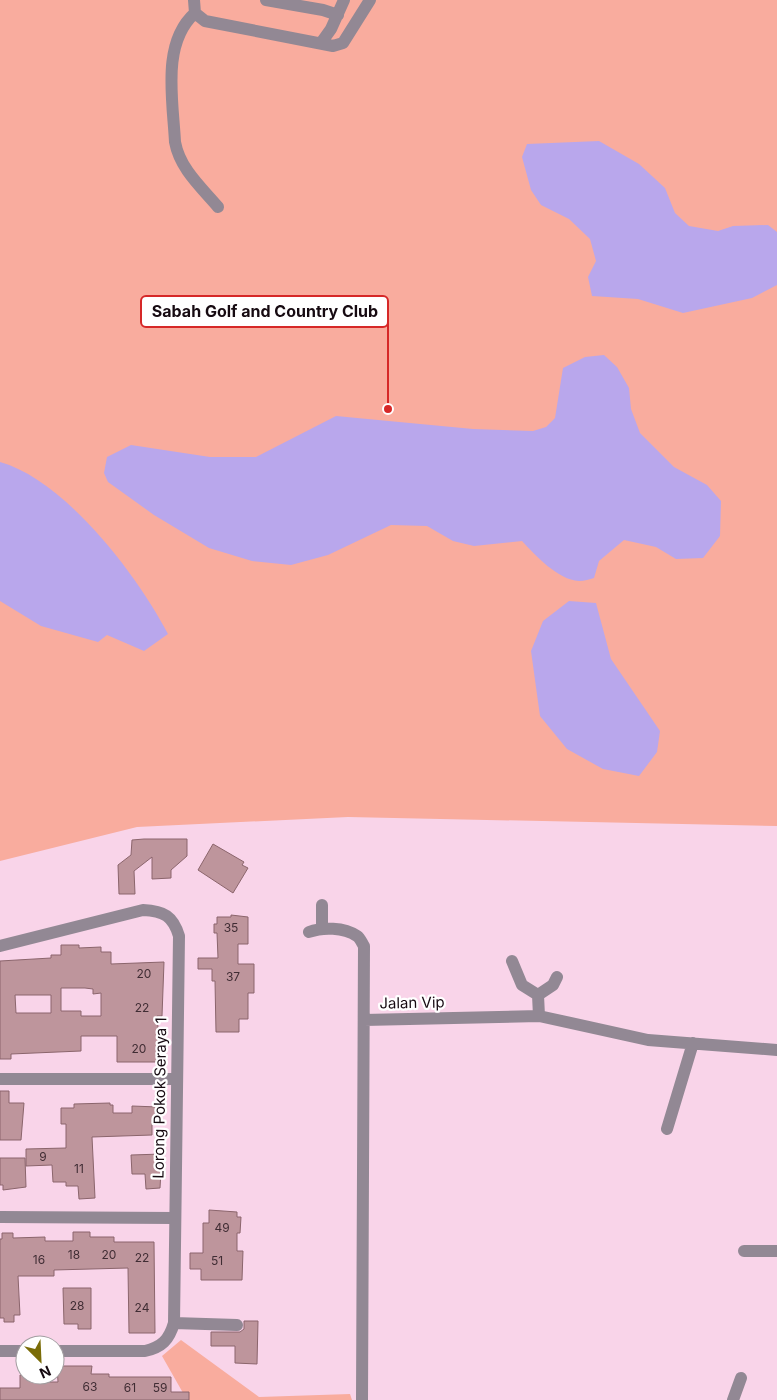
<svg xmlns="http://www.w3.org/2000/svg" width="777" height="1400" viewBox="0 0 777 1400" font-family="Inter,sans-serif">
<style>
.green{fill:#f9ac9e}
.water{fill:#b9a7ec}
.building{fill:#be959c;stroke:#8b656c;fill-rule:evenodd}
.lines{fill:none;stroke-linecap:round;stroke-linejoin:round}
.minor{stroke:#928894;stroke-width:12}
.labels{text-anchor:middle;stroke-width:4.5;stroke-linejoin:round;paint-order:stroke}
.number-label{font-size:12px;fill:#402d34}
.street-label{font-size:15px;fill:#160a11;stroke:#fff}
.leader{fill:none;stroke:#d62828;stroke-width:2}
.callout-dot{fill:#d62828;stroke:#fff;stroke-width:2}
.callout{fill:#fff;stroke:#d62828;stroke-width:2}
.callout-label{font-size:16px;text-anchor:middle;font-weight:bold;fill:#160a11}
</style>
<rect width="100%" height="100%" fill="#f9d4e9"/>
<path class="green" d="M0,0H777V826L348,817L137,827L0,861Z
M181,1340L259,1397L350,1394L352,1400H187L162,1356Z"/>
<path class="water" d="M599,141L639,164L665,188L675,213L689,226L718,231L733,226L768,225L777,232V285L752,298L683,313L638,299L592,296L588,277L596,261L590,239L569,219L541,205L531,190L522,157L527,144Z
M604,355L617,367L629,388L631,409L640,433L674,467L707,485L721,501L720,536L703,558L676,559L656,547L624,540L599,561L594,578C590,579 584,581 579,581C558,580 535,555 522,541L474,546L453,541L427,526L391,525L328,555L291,565L252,561L209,548L154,515L108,482L104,473L107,457L131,445L210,457H256L336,416L473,429L533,431L546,427L555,418L563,368L585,357Z
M0,462C65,480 138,576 168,634L144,651L107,635L98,642L41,626L0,601Z
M569,601L596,603L611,659L660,731L657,752L639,776L603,769L567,749L540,716L531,651L543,621Z"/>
<path class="building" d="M144,839H187V856L171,870V878L152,879V857L134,871L135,894H119L118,865L131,855L132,840Z
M213,844L244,862L242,865L248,868L233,893L198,870Z
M231,915L248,917V944H238V964H254V993H248V1019H239V1032H216L215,981H212V969H198V958H218L217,933H214V924H217V917H231Z
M61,945H79V948L101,947V952H111V964L164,962L162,1016H157L161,1062H117V1036H81V1051L11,1054V1059H0V961L51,958V955H61ZM61,988H85L93,989V994L101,993V1016H81V1011H61ZM15,995H51V1013H16Z
M0,1091H9V1103H24L21,1140H0Z
M110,1103V1105H113V1113H132V1106L158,1107V1123H152V1135L92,1137L95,1198L79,1199L78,1186H66V1182H53L52,1165L26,1166V1149L66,1148V1124H61V1108H74V1104Z
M162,1154L160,1188L146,1189L145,1174H132L131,1155Z
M0,1158H25L26,1187L3,1190V1185H0Z
M209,1210L237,1212V1217H241L240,1233H237V1251H243L242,1280H201V1269H190V1253H203V1223H209Z
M73,1232H90V1237H114V1242H154L155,1333H129L128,1268L54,1270V1276H18L20,1315H14V1322H4V1318H0V1239H2V1233H13V1238L45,1237V1241H73Z
M63,1288H91V1329H78V1324H64Z
M244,1321H258L257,1364L235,1363V1346H211V1332H240L244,1329Z
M57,1366H92L91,1374H109V1377H171V1392H189V1400H0V1388H20V1375H31V1382H58Z"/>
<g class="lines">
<path class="minor" d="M194,0L195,13L205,21L333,46L343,43L370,0
M266,0L323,10L338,15
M195,13C161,43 173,101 175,142C180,169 201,187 218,207
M321,43L331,29L344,0
M322,928V905
M309,932C322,927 344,927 357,936C360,938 362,943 364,946L362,1400
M0,946L143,910C164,911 173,916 179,936L174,1323C169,1340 162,1347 145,1351H55
M512,961L522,985L538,995
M539,1016L538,995L553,985L557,977
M364,1020L539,1016L648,1040L777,1050
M0,1079H176
M667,1129L693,1043
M0,1217L174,1218
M744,1251H777
M174,1323L237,1325
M0,1351H25
M733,1400L741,1378"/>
</g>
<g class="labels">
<g class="number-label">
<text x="231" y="932">35</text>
<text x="144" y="978">20</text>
<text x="233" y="981">37</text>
<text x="142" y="1012">22</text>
<text x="139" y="1053">20</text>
<text x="43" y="1161">9</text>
<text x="79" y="1173">11</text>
<text x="222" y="1232">49</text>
<text x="74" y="1259">18</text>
<text x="109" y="1259">20</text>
<text x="142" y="1262">22</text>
<text x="39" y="1264">16</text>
<text x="217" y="1265">51</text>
<text x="77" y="1310">28</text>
<text x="142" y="1312">24</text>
<text x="90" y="1391">63</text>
<text x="130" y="1392">61</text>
<text x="160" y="1392">59</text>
</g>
<g class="street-label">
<text transform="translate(412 1003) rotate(-1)" y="5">Jalan Vip</text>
<text transform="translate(160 1098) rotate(-89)" y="5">Lorong Pokok Seraya 1</text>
</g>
</g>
<path class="leader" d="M388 409L388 312"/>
<circle class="callout-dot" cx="388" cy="409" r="5"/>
<rect class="callout" x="141" y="296" width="247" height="31" rx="5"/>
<g class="callout-label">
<text x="265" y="317">Sabah Golf and Country Club</text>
</g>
<g transform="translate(40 1360) rotate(156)"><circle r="24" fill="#ffffff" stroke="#a29da0"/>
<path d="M0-4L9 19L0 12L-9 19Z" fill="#7a6c07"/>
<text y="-8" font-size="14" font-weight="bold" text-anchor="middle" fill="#160a11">N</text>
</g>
</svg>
